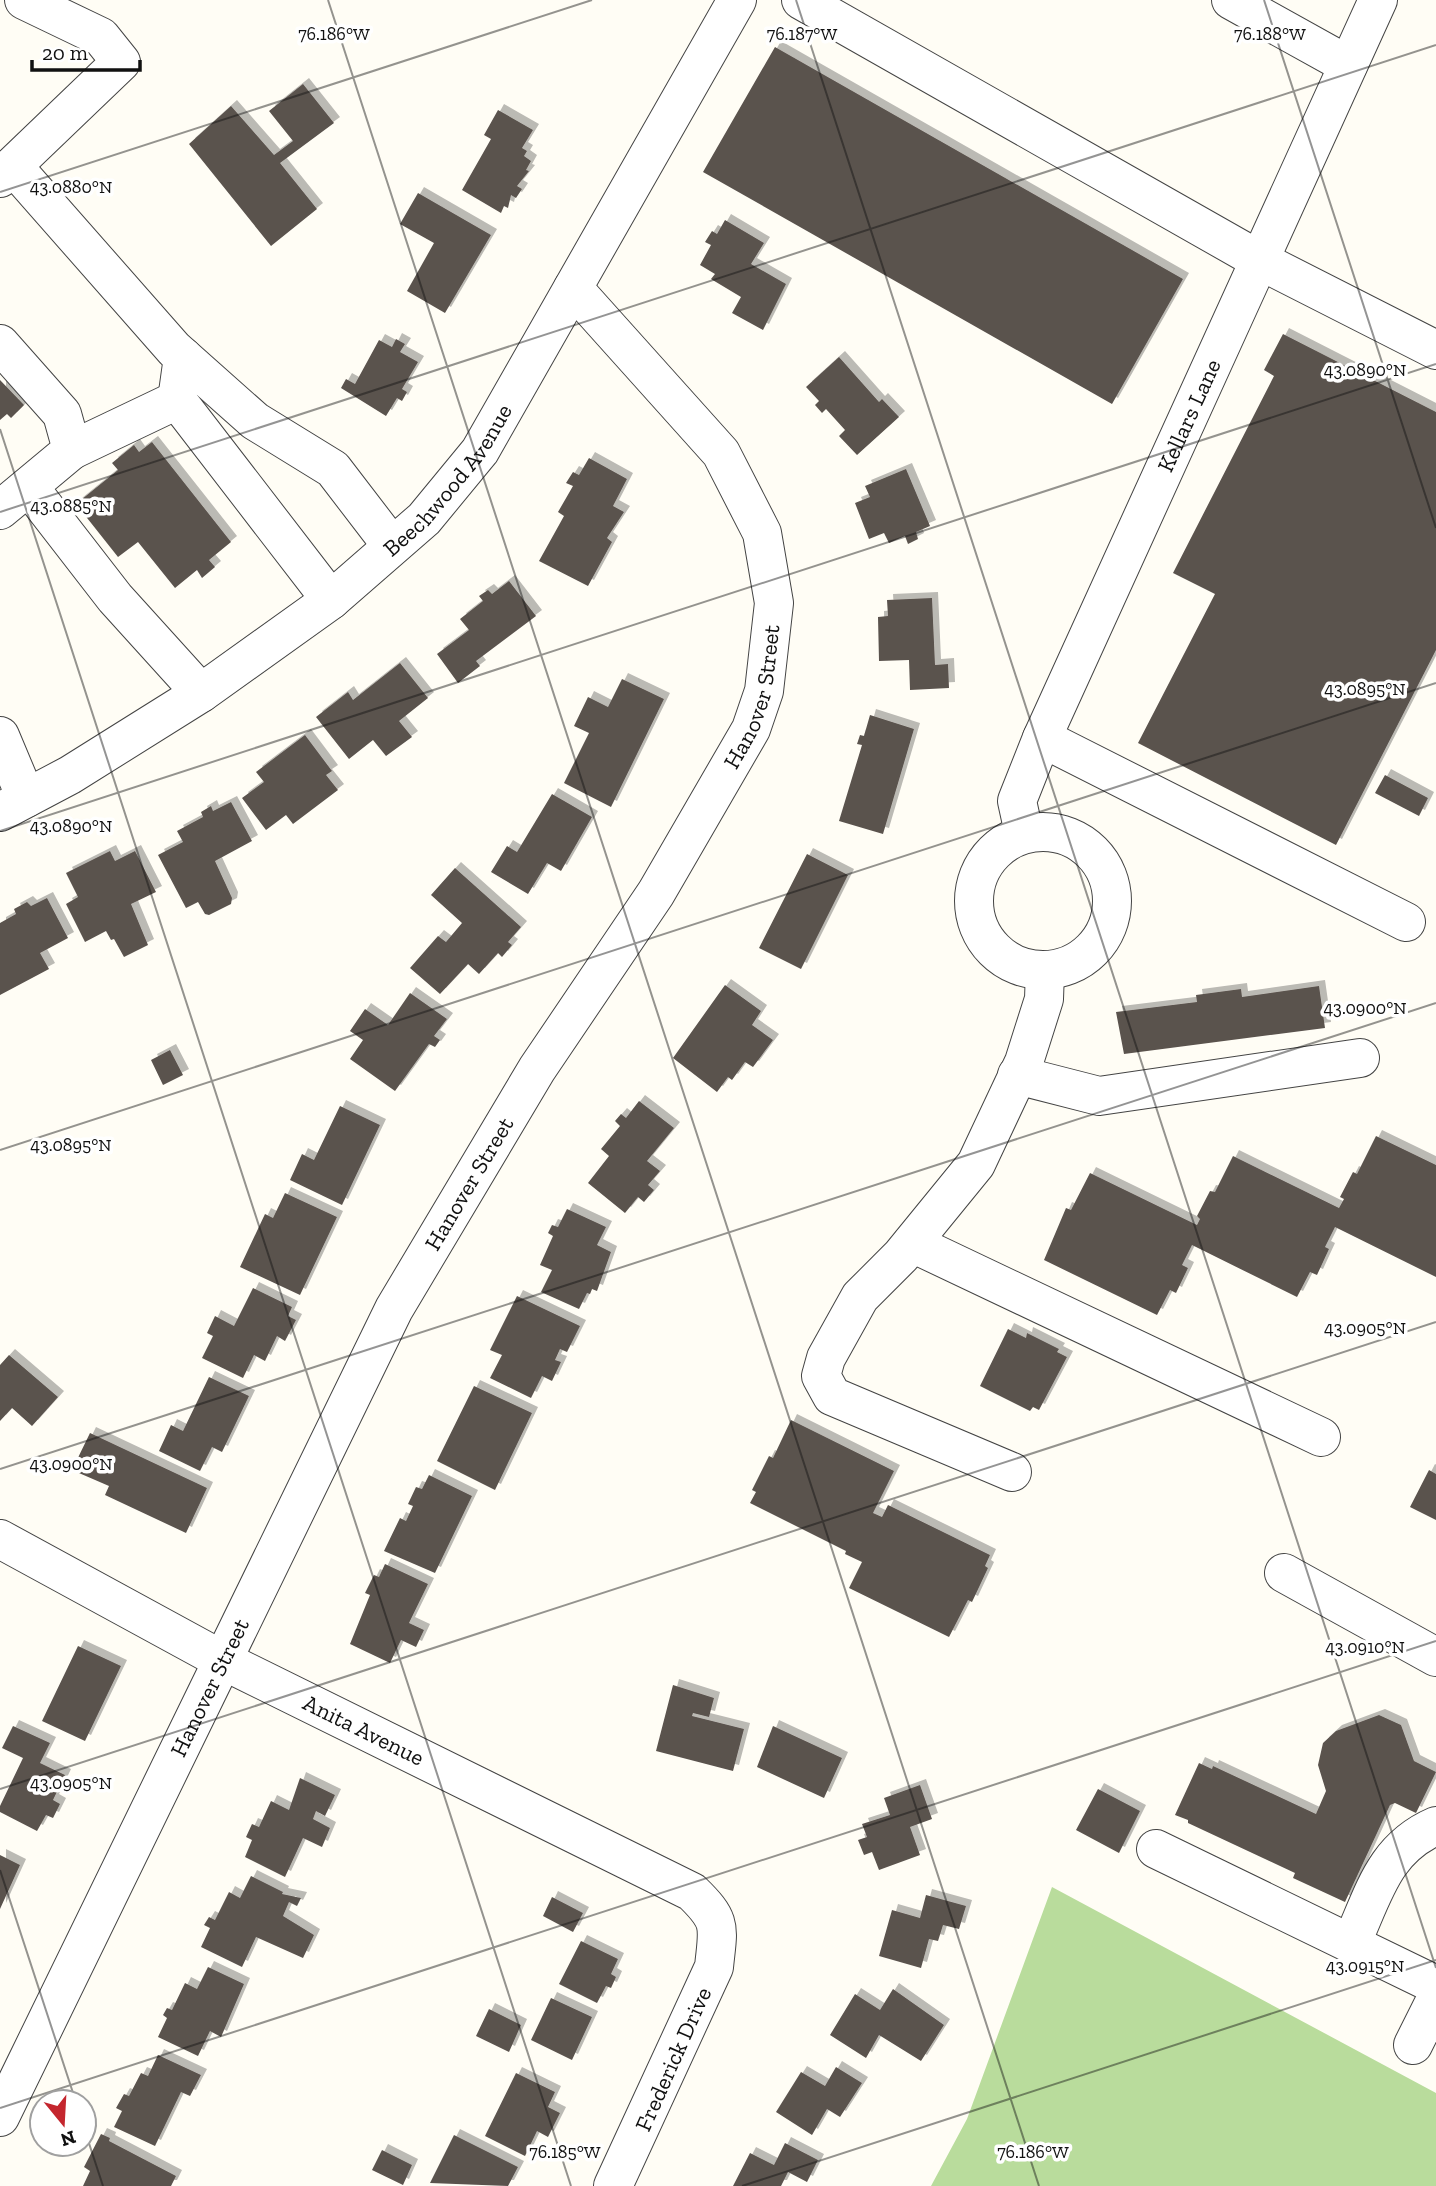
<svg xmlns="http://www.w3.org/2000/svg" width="1436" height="2186" viewBox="0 0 1436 2186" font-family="'Zilla Slab',serif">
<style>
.forest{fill:#b9dc9c}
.building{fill:#5a524d;filter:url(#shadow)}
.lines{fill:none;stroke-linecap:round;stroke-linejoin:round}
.minor-casing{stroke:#444;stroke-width:40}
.minor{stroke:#fff;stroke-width:38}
.ticks{fill:none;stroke:#111;stroke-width:2;stroke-opacity:0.45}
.labels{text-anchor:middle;stroke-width:7;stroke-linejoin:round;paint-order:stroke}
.street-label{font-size:23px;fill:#111;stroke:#fff}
.ticks-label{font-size:18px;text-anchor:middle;fill:#111;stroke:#fff;stroke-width:7;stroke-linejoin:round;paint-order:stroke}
</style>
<defs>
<filter id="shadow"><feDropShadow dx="6" dy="-6" stdDeviation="0" flood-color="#0004"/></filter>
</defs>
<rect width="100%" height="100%" fill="#fffdf5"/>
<path class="forest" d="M1052,1887L1436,2093V2186H931L967,2119Z"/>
<path class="building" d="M775,47L1183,279L1112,404L703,172Z
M303,84L334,123L280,163L317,209L271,246L189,144L231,106L274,155L293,141L269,111Z
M498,110L533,130L522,148L527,151L524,156L531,161L526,170L529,171L517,186L522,189L516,198L511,195L508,208L504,206L501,213L462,190L491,139L484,135Z
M418,193L491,235L445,313L407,291L434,243L400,224Z
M725,220L764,243L751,264L786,284L763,330L732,313L741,297L711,279L715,274L700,265L711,245L705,242L712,231L717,234Z
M1283,334L1436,412V650L1336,845L1138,743L1215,594L1173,573L1274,376L1264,370Z
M396,339L405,344L400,352L418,362L402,389L407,392L402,401L397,398L386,416L341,388L346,379L355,384L379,340L392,347Z
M839,357L879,402L882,399L899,417L857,455L839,436L845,430L826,409L822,413L815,405L819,401L806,387Z
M0,380L24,405L11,418L7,414L0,420Z
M152,442L231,542L209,560L215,567L202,578L197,570L175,588L138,542L118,557L76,504L118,470L112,463L134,445L139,452Z
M589,458L627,479L613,506L624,512L607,538L612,542L588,586L539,561L564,516L558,512L573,486L566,483L573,472L579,475Z
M906,469L930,526L916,532L918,539L908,544L905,536L889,543L884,533L869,539L855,503L870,497L865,486Z
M509,581L536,616L476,661L480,666L458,683L437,654L469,630L460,619L483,601L479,596L488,590L492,594Z
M932,598L935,665L948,664L949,688L910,690L909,660L879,661L878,617L888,616L887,600Z
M400,663L428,698L399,721L412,737L386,756L373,740L349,759L316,717L348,692L353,700Z
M622,679L664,699L611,807L564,783L589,733L574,726L588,697L608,707Z
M870,715L914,729L883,834L839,821L862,745L857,744L860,735L864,736Z
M305,735L332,771L326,775L338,790L293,824L286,815L266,830L242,798L264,782L256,772Z
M1385,775L1428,798L1419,816L1375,793Z
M552,794L592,817L561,871L547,863L528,894L491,872L507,846L517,852Z
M231,802L252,841L215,861L232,898L231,904L209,915L205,914L198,902L186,908L158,855L183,842L177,831L203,817L201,812L211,806L213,811Z
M110,851L115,861L135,851L156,892L131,904L148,945L124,957L114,939L111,940L106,931L85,942L66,904L78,897L66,873Z
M807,854L848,875L801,969L759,948Z
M455,868L521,927L508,942L512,945L502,957L498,953L479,974L468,964L440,994L410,968L438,936L446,942L462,923L431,895Z
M47,898L68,938L40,953L49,969L0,995V923L16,914L14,909L27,902L31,906Z
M725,985L761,1011L752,1025L773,1040L753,1067L745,1062L732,1080L728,1077L717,1092L673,1058Z
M1319,986L1325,1028L1124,1054L1116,1012L1197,1002L1196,995L1241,989L1242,997Z
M410,993L447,1019L434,1036L440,1040L435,1047L429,1044L395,1091L350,1059L363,1040L350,1031L365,1009L388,1025Z
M170,1050L183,1075L163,1085L151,1060Z
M639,1101L674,1128L647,1161L660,1171L648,1185L654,1190L644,1202L638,1197L625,1213L588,1183L609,1156L601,1149L620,1126L615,1121L621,1114L626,1118Z
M340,1106L380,1125L342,1205L290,1180L302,1154L314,1160Z
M1376,1136L1436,1165V1277L1335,1227L1325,1247L1329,1249L1317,1275L1310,1272L1297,1297L1192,1245L1182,1265L1188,1268L1176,1293L1170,1290L1157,1315L1044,1260L1066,1208L1071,1210L1090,1173L1197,1225L1200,1219L1197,1216L1210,1191L1215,1192L1233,1156L1339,1208L1344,1199L1340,1197L1353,1172L1357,1174Z
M285,1193L337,1217L300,1295L240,1267L265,1214L273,1218Z
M567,1209L606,1227L597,1245L611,1252L597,1291L592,1289L590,1294L587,1293L579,1309L541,1292L552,1270L540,1265L553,1236L548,1233L552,1225L558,1227Z
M253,1288L292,1307L288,1316L296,1320L285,1341L277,1336L265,1361L254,1355L243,1378L202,1358L213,1336L207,1333L215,1316L234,1326Z
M517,1296L580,1326L567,1352L560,1349L555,1360L561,1362L552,1381L542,1376L531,1398L490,1378L502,1355L490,1350Z
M1008,1329L1026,1338L1027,1333L1059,1349L1057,1352L1067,1357L1039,1410L1033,1407L1030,1411L980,1386Z
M9,1355L58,1397L32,1426L12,1408L0,1421V1365Z
M209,1377L249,1396L222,1452L212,1447L200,1471L159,1451L171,1425L183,1431Z
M474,1386L532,1413L495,1490L437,1461Z
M791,1420L894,1471L873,1513L882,1517L888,1505L990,1555L985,1566L988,1568L972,1602L968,1600L949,1637L849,1588L862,1562L845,1554L846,1551L750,1503L756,1492L752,1490L769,1456L773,1458Z
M90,1433L207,1488L186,1533L105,1495L109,1486L72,1470Z
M1429,1470L1436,1474V1520L1410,1507Z
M429,1475L472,1496L435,1573L384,1551L400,1518L406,1521L413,1506L408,1504L416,1487L422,1489Z
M385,1564L428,1584L409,1623L424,1630L416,1647L401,1640L390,1663L350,1644L370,1595L365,1593L374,1575L379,1577Z
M78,1646L121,1666L85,1741L42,1721Z
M673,1685L714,1698L709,1717L693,1713L692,1716L744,1729L733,1771L656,1751Z
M1379,1715L1401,1725L1414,1761L1436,1772L1416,1813L1395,1803L1390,1805L1345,1902L1293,1878L1295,1873L1188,1823V1820L1175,1815L1199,1763L1212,1769L1213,1766L1316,1814L1326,1791L1318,1765L1323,1743L1336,1731Z
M13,1726L50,1743L40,1763L65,1775L53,1800L60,1804L53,1818L46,1815L37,1831L0,1812V1806L23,1758L2,1748Z
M773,1726L842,1758L824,1798L757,1767Z
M300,1778L335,1795L325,1816L316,1811L313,1819L330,1828L322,1847L303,1838L285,1877L245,1857L252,1840L246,1837L252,1824L259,1827L271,1801L289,1810Z
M920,1785L932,1819L910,1827L920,1855L879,1870L872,1852L864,1855L858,1840L867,1837L862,1824L890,1815L884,1798Z
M1098,1789L1140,1811L1119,1853L1076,1830Z
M0,1855L20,1865L0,1909Z
M251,1876L283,1892L282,1894L301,1898L297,1906L289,1902L283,1916L314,1935L303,1958L256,1937L242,1967L201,1947L210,1928L204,1925L209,1917L215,1920L229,1892L240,1898Z
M926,1895L966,1906L959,1929L943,1925L938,1941L929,1939L921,1968L879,1956L892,1910L920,1918Z
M552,1897L583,1913L573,1932L543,1916Z
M581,1941L618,1959L611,1974L616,1977L611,1988L606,1986L597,2003L559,1984Z
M208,1967L244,1984L221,2037L210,2031L198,2056L158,2037L167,2018L163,2015L167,2008L172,2010L185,1983L197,1989Z
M893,1989L944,2025L921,2061L879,2035L866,2058L830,2035L855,1994L880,2010Z
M551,1998L592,2017L572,2060L531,2040Z
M489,2009L521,2025L509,2052L476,2036Z
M158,2055L201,2075L190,2096L181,2092L155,2146L114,2127L122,2111L116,2108L124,2094L129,2096L141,2073L148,2076Z
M836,2067L862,2083L840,2117L827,2109L812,2135L776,2112L801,2072L825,2086Z
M516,2073L555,2092L548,2107L560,2113L548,2137L537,2131L525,2156L485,2136Z
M101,2134L110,2138L109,2141L176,2176L171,2186H83L90,2171L84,2167Z
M454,2135L518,2167L508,2186L430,2183Z
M785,2143L818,2160L807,2182L788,2172L781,2186H733L750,2153L774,2165Z
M382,2150L412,2165L403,2185L372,2170Z"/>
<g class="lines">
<defs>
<g id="minor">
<path d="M801,0L1259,260L1436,350"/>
<path d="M1231,0L1348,65"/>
<path d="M13,166L174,349L255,421L333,469L392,546"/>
<path d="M0,178L121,62L101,37L24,0"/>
<path d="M0,344L62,414L72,450L0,510"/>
<path d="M183,357L177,400L331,600"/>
<path d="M72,450L177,400"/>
<path d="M29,487L115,598L201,693"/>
<path d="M0,736L26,798"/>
<path d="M1042,738L1406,922"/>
<path id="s1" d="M0,812L70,775L201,693L331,600L424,519L480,451L737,0"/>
<circle cx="1043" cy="901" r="69"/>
<path id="s2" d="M1024,833L1017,801L1042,738L1378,0"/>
<path d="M1017,1075L1099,1096L1360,1058"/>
<path d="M912,1243L1321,1437"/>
<path d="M1012,1472L832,1396L821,1376L826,1358L860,1297L901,1256L976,1164L1024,1062L1044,999L1045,970"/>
<path id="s3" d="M0,1539L222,1660L692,1892C723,1922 718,1927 714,1967L613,2186"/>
<path d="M1284,1573L1436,1657"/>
<path d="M1156,1849L1436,1985"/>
<path d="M1351,1944C1374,1894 1383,1849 1436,1826"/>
<path d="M1413,2045L1436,1999"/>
<path id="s4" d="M0,2117L394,1309L537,1069L656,893L751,729L764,691L774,603L762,533L721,453L573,288"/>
</g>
</defs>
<use href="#minor" class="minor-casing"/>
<use href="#minor" class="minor"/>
</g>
<path class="ticks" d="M328,0L1039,2186M796,0L1436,1968M1264,0L1436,528M0,192L592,0M0,429L571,2186M0,512L1436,45M0,831L1436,364M0,1150L1436,683M0,1469L1436,1003M0,1789L1436,1322M0,1870L76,2102M0,2108L1436,1641M84,2128L103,2186M742,2186L1436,1960"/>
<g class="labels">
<g class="street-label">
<text dy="8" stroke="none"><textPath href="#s2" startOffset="455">Kellars Lane</textPath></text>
<text dy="8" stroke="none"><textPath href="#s1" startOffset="562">Beechwood Avenue</textPath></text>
<text dy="8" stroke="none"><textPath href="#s4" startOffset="1612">Hanover Street</textPath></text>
<text dy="8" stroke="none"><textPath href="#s4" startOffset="1045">Hanover Street</textPath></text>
<text dy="8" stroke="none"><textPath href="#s4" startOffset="478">Hanover Street</textPath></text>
<text dy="8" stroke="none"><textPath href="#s3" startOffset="411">Anita Avenue</textPath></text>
<text transform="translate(673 2059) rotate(-66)" y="8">Frederick Drive</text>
</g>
</g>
<g class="ticks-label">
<text x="334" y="40">76.186°W</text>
<text x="802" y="40">76.187°W</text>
<text x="1270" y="40">76.188°W</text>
<text x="71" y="193">43.0880°N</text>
<text x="1365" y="376">43.0890°N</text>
<text x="71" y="512">43.0885°N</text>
<text x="1365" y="695">43.0895°N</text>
<text x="71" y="832">43.0890°N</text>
<text x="1365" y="1014">43.0900°N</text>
<text x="71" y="1151">43.0895°N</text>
<text x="1365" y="1334">43.0905°N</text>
<text x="71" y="1470">43.0900°N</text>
<text x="1365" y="1653">43.0910°N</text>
<text x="71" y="1789">43.0905°N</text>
<text x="1365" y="1972">43.0915°N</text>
<text x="565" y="2158">76.185°W</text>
<text x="1033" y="2158">76.186°W</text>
</g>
<g transform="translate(63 2123) rotate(162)"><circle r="33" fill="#ffffff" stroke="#a0a0a0" stroke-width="2"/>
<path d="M0-5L12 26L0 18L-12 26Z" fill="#c4262e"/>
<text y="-10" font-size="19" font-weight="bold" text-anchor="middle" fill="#111111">N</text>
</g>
<path d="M32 60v10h108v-10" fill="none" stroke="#111111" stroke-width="3.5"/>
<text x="42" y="60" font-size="21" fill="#111111" stroke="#ffffff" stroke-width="5" paint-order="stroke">20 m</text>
</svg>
